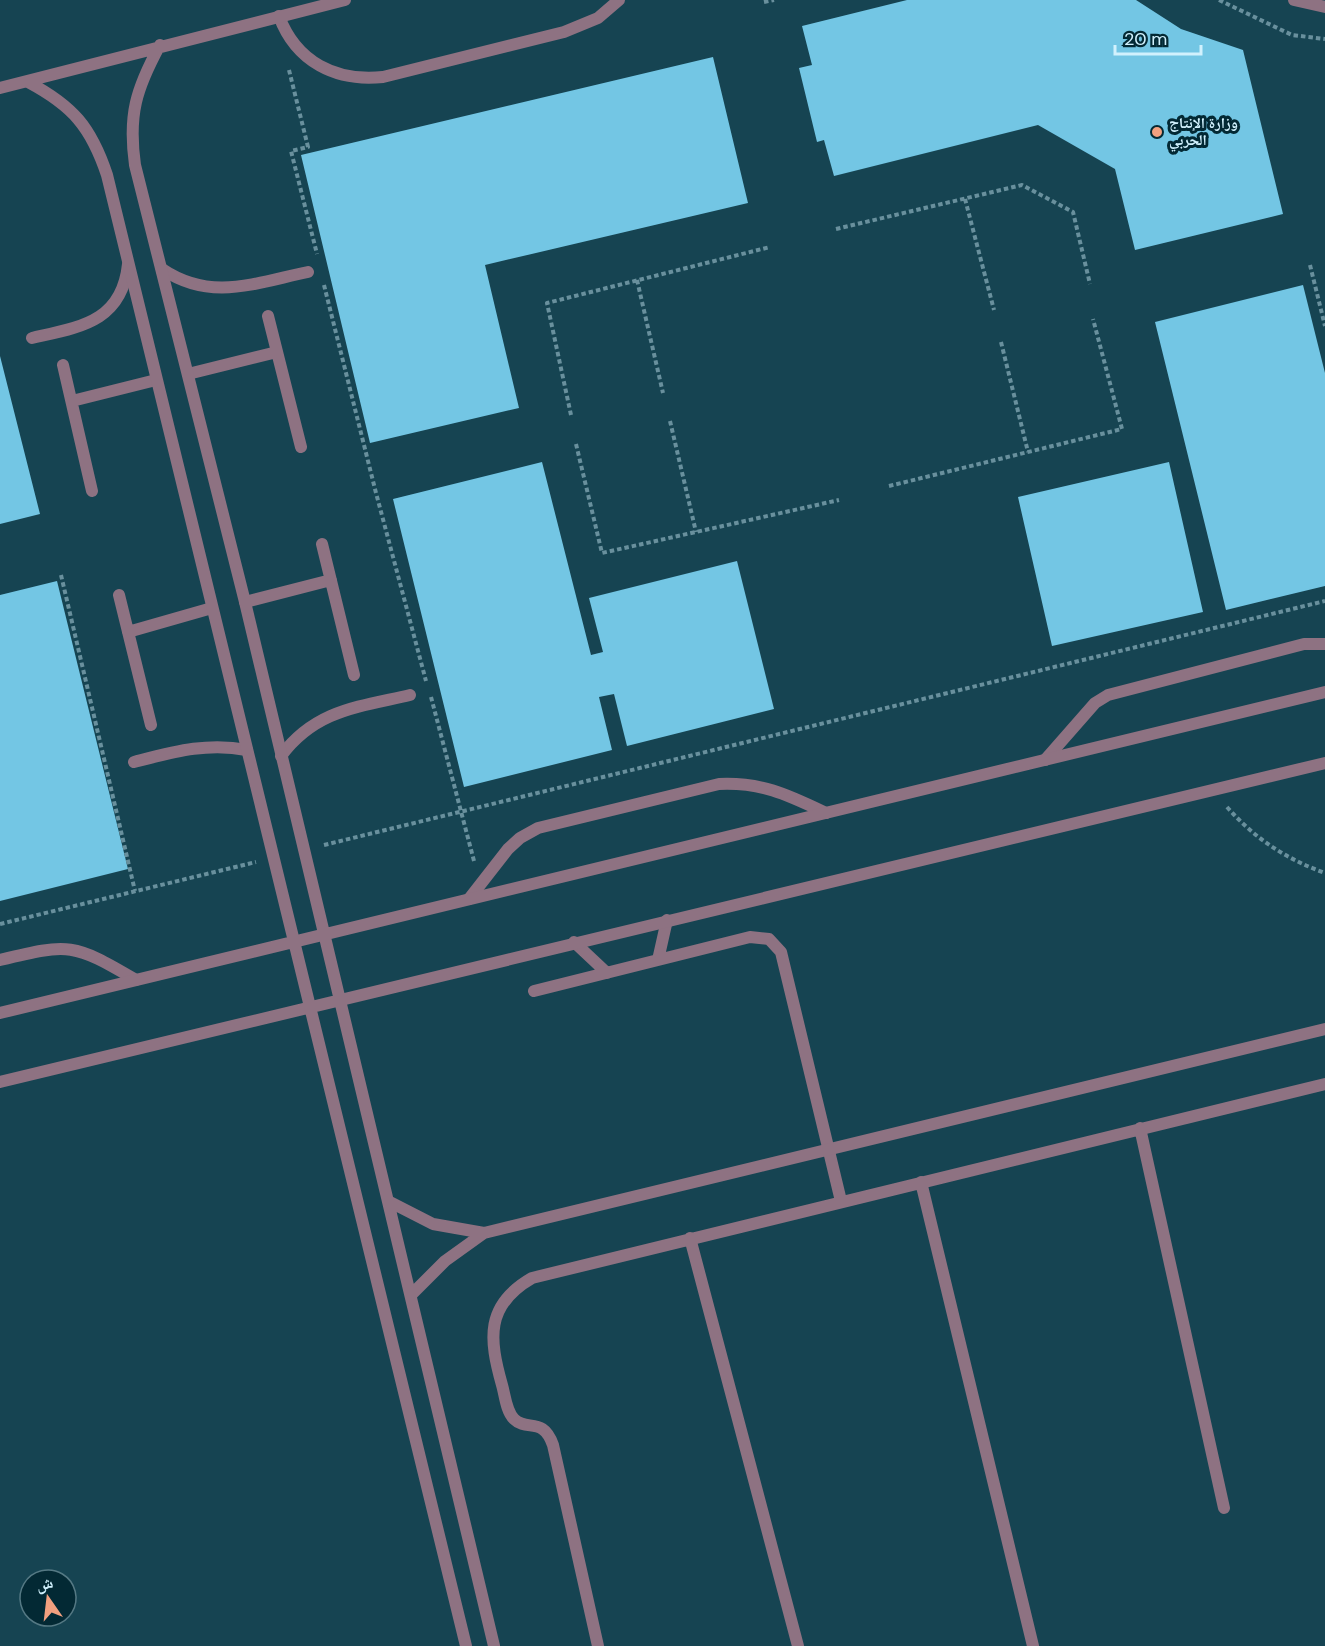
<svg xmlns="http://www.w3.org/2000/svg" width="1325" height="1646" viewBox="0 0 1325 1646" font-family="'DM Sans','Noto Naskh Arabic',sans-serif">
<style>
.building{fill:#73c6e4}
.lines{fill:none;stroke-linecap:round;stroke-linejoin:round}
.path{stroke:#69909d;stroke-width:4;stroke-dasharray:4.5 3;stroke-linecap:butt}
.service{stroke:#8e7282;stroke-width:12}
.minor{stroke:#8e7282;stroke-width:12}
.poi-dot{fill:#f2a07f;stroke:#032934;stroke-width:2}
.labels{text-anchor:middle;stroke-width:6;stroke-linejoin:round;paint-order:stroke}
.poi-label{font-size:15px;font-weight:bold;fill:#d1f1fd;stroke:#032934;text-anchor:start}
</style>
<rect width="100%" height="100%" fill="#164452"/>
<path class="building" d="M907,0H1136L1181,29L1243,50L1283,214L1135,250L1115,169L1038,125L834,176L824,140L817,142L799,68L812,65L802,26Z
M713,57L748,203L485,265L519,408L370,443L301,155Z
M1303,285L1325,373V586L1226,610L1155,322Z
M0,356L40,514L0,524Z
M542,462L591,655L603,652L589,598L737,561L774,709L627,746L614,694L599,697L612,750L464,787L393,499Z
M1169,462L1203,612L1052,646L1018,497Z
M57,581L128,869L0,901V595Z"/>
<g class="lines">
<path class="path" d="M1219,0L1292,35L1325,39
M764,2L774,0
M289,70L308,147L291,151L317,254
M965,199L994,310
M836,229L1022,185L1073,212L1090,284
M1310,265L1325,326
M637,280L663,393
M324,285L376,493L426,681
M1001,342L1028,452
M571,415L547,303L770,247
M670,421L696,532
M576,444L602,553L839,500
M889,486L1122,429L1093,319
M61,575L135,891
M431,697L474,861
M1227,807C1254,838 1286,859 1325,873
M324,845L1325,601
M0,924L256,862"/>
<path class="service" d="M1294,0L1325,7
M279,16C296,62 336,82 383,77L564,32L598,18L619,0
M162,269C211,302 255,283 308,272
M268,316L301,447
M32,338C80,327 122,322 128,264
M63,365L92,491
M188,374L277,352
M72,401L156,380
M322,544L354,675
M119,595L151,725
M245,602L331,580
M128,632L212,608
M281,756C315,710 358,707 410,695
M1045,760L1095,703L1108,695L1304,644H1325
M134,762C173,752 207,742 247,750
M469,899L508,849L520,838L538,828L719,784C762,782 788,795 826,813
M574,942L607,973
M0,960C70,943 73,943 136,980
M658,960L667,920
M534,991L750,937L769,939L781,952L841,1201
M1140,1128L1224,1508
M921,1182L1033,1646
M690,1238L798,1646
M598,1646L553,1445C543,1416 527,1432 514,1419C506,1411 505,1395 502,1385C489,1339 485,1305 532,1278L1325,1084"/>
<path class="minor" d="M160,45C136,89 128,115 135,165L245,602L494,1646
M28,82C73,106 91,127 107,175L466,1646
M0,88L345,0
M0,1013L1325,692
M0,1082L1325,763
M388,1201L433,1224L484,1233
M411,1295L445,1261L484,1233L1325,1029"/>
</g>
<circle class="poi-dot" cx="1157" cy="132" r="6"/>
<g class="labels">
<g class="poi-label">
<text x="1169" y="128">وزارة الإنتاج<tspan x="1169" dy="17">الحربي</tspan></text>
</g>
</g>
<g transform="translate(48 1598) rotate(346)"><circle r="28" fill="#032934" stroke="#557984" stroke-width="1.5"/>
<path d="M0-4.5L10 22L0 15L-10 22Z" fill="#f2a07f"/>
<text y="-9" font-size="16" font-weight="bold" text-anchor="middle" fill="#d1f1fd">ش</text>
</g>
<path d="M1115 45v9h86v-9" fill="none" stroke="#d1f1fd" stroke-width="3"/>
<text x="1124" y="45" font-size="18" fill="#d1f1fd" stroke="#032934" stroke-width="4.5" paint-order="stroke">20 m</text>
</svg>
